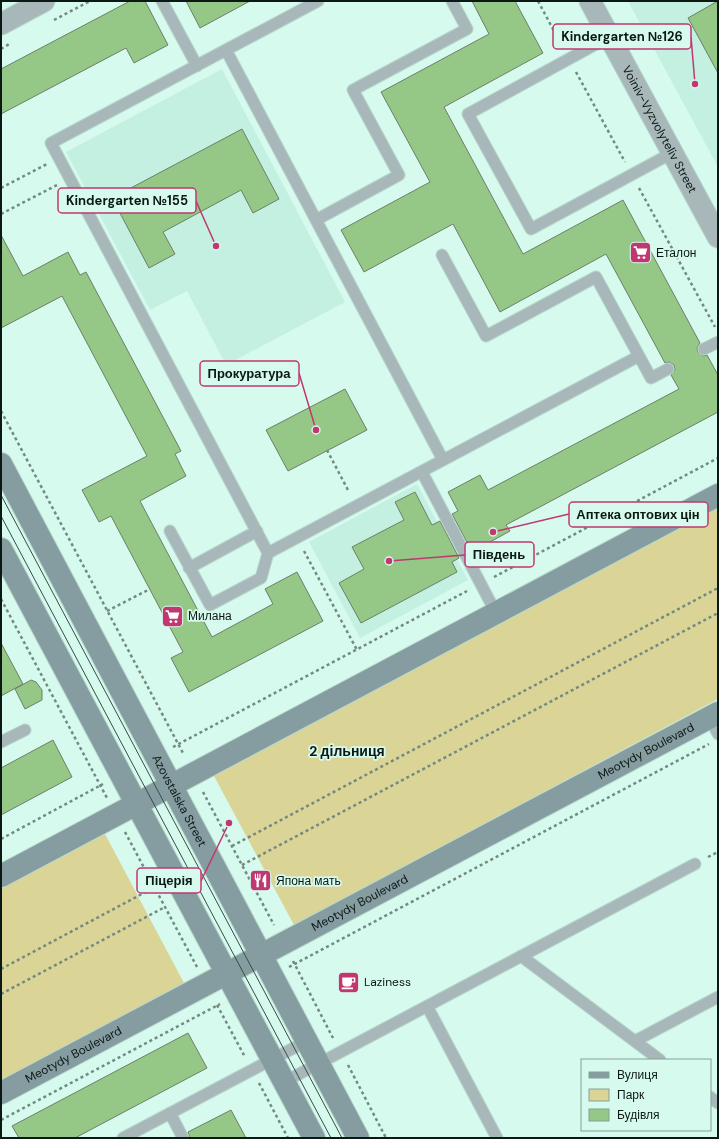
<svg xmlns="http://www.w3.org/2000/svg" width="719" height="1139" viewBox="0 0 719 1139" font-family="'DM Sans',sans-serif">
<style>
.built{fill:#c3f0e1}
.green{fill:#dad497}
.building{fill:#95c786;stroke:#6e7f69}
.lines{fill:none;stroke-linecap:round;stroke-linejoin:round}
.lane-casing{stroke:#b6d6cb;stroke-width:13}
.street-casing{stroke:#b6d6cb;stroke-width:23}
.secondary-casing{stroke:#b6d6cb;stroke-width:24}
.path{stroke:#728a82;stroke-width:2.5;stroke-dasharray:3 3;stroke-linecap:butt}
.lane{stroke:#a8b8ba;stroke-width:11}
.street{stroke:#a8b8ba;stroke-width:21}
.secondary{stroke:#859ca0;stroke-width:22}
.tram{stroke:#394b45;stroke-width:1}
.labels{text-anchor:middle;stroke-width:3.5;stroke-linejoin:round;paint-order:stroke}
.street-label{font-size:12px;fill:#0b1814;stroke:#d7faee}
.poi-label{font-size:12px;fill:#0b1814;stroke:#d7faee;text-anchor:start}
.quarter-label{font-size:14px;font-weight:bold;fill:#0b1814;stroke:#d7faee}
.leader{fill:none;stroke:#c13770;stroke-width:1.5}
.callout-dot{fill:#c13770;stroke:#d7faee;stroke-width:1.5}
.callout{fill:#d7faee;stroke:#c13770;stroke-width:1.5}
.callout-label{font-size:13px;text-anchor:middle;font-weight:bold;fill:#0b1814}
</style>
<rect width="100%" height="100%" fill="#d7faee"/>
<path class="built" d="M628,1H718V167Z
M222,69L345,302L226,365L187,291L150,310L66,152Z
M417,484L468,580L360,638L309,542Z"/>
<path class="green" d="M718,508V699L294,925L214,776Z
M105,834L184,983L1,1080V889Z"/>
<path class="building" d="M130,1H145L168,45L134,63L126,48L1,114V69Z
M186,1H250L200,28Z
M472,1H515L543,53L444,107L523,254L623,200L700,343L697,348L698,352L703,356L707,355L718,375V412L506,525L510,531L472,552L452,514L458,511L448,492L480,475L488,490L679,389L671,375L675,370L674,365L669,362L665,363L606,254L500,312L453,224L364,272L341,230L430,182L381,92L489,34Z
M718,1V73L688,18Z
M242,129L279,199L253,213L241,190L163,232L175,254L149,268L112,198Z
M1,235L23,276L68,252L80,275L86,272L181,451L175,454L186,476L140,501L212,637L273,604L265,589L297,572L323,621L189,692L171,658L183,652L111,516L99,522L82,490L147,456L62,296L1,328Z
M345,389L367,430L288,471L266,430Z
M415,492L432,525L440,521L459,558L452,562L457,572L361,623L339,583L364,569L352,547L404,520L395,502Z
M1,643L23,684L1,696Z
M31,680L36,682L42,690V700L25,709L15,689Z
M53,740L72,777L1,815V768Z
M188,1033L207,1068L75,1138H19L12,1126Z
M231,1110L246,1138H190L188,1132Z"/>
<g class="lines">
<defs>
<path id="lane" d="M162,1L197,66
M609,37L468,114L531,229L672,153
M226,50L443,460
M316,220L399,175L353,90L467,29L452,1
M442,255L486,336L596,277L651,378L668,369
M704,349L718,342
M422,472L496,613
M170,531L210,605L261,578L268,553L51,143L318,1
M268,553L639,356
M189,568L257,531
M709,717L718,734
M1,742L25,730
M521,956L660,1060
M427,1006L497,1138
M635,1041L718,997
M284,1082L695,864
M710,1097L718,1103
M170,1113L183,1138
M123,1138L307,1041"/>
<g id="street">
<path id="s1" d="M590,1L718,237"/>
<path d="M1,24L44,1"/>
</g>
<g id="secondary">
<path id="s2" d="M1,464L358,1138"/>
<path d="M1,549L314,1138"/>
<path d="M1,876L718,495"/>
<path id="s3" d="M1,1093L718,713"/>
</g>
</defs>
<use href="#lane" class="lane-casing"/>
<use href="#street" class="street-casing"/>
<use href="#secondary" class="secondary-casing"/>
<path class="path" d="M538,1L562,46
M54,20L90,1
M1,49L11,43
M576,72L625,162
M1,188L47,164
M639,188L715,327
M97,198L108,192
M1,214L57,185
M1,411L184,755
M327,450L349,492
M304,551L357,650
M494,577L718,458
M1,599L107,798
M107,611L150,589
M173,747L467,591
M203,792L274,925
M125,832L197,967
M1,839L103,784
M232,846L718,588
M708,857L718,852
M242,865L718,613
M293,961L333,1038
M289,967L709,744
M1,969L155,887
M1,994L165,907
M217,1005L245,1057
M348,1065L386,1138
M259,1083L288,1138
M1,1120L220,1004"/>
<use href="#lane" class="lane"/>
<use href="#street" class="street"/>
<use href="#secondary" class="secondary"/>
<path class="tram" d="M1,495L342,1138
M1,516L331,1138"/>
</g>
<defs>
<symbol id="supermarket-square" viewBox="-11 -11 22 22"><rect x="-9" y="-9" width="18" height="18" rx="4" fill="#c13770" stroke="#d7faee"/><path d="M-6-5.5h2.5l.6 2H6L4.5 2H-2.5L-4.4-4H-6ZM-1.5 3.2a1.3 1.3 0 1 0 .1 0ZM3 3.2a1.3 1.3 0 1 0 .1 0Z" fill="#fff"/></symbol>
<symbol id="restaurant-square" viewBox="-11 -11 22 22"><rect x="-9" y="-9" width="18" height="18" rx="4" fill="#c13770" stroke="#d7faee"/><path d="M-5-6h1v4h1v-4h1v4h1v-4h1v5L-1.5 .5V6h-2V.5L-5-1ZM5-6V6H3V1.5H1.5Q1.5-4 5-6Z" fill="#fff"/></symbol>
<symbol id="cafe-square" viewBox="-11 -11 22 22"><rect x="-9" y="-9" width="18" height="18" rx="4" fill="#c13770" stroke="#d7faee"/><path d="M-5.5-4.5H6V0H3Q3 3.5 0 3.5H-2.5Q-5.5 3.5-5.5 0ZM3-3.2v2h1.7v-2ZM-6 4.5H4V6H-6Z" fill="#fff"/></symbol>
</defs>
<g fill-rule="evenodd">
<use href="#supermarket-square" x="628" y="240" width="25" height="25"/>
<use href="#supermarket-square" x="160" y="604" width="25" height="25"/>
<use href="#restaurant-square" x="248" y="868" width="25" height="25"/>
<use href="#cafe-square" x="336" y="970" width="25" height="25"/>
</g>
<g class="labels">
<g class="street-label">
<text dy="4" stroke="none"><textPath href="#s1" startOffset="146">Voiniv-Vyzvolyteliv Street</textPath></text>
<text dy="4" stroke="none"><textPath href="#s3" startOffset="730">Meotydy Boulevard</textPath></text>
<text dy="4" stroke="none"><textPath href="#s2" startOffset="381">Azovstalska Street</textPath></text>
<text dy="4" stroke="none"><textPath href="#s3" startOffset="406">Meotydy Boulevard</textPath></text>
<text dy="4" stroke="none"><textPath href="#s3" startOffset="82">Meotydy Boulevard</textPath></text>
</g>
<g class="poi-label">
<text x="656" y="257">Еталон</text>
<text x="188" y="620">Милана</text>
<text x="276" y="885">Япона мать</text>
<text x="364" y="986">Laziness</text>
</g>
<g class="quarter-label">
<text x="347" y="756">2 дільниця</text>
</g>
</g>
<path class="leader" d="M695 84L691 37M216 246L196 201M316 430L299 373M493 532L569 514M389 561L465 555M229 823L201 881"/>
<g class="callout-dot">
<circle cx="695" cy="84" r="4"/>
<circle cx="216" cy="246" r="4"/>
<circle cx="316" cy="430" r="4"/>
<circle cx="493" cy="532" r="4"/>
<circle cx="389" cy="561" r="4"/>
<circle cx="229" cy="823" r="4"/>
</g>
<g class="callout">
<rect x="553" y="24" width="138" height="25" rx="4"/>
<rect x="58" y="188" width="138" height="25" rx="4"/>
<rect x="200" y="361" width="99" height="25" rx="4"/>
<rect x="569" y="502" width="139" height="25" rx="4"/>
<rect x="465" y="542" width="69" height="25" rx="4"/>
<rect x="137" y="868" width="64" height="25" rx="4"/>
</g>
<g class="callout-label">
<text x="622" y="41">Kindergarten №126</text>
<text x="127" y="205">Kindergarten №155</text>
<text x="249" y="378">Прокуратура</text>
<text x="638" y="519">Аптека оптових цін</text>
<text x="499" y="559">Південь</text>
<text x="169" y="885">Піцерія</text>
</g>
<rect width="719" height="1139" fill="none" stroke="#0b1814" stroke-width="4"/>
<rect x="581" y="1059" width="130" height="72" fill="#d7faee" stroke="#85a097"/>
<rect x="589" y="1072" width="20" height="6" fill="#859ca0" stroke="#85a097"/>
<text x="617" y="1079" font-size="12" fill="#0b1814">Вулиця</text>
<rect x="589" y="1089" width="20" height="12" fill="#dad497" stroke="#85a097"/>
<text x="617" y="1099" font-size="12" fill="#0b1814">Парк</text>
<rect x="589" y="1109" width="20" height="12" fill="#95c786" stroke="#85a097"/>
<text x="617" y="1119" font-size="12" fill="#0b1814">Будівля</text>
</svg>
